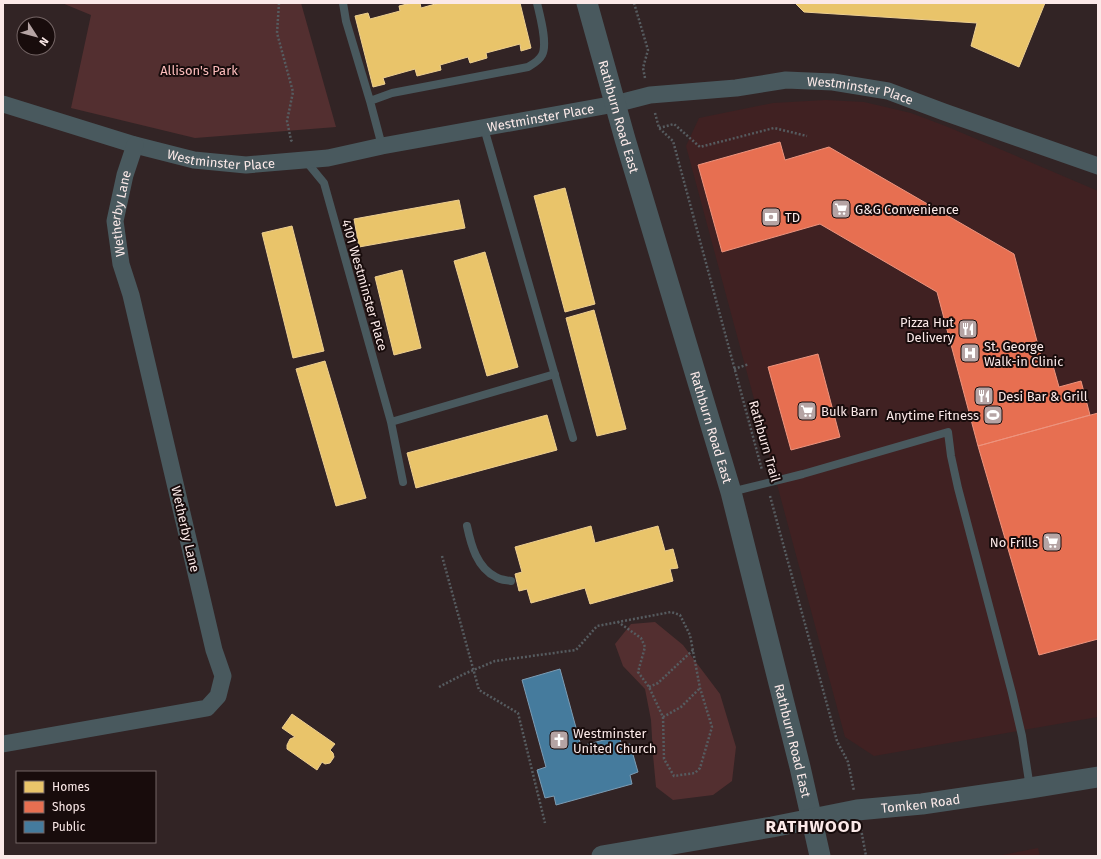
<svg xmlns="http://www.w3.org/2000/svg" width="1101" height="859" viewBox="0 0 1101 859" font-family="'Fira Sans',sans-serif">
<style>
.built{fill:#402122}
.green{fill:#532f30}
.homes{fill:#e9c46a;stroke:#eecf90}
.shops{fill:#e76f51;stroke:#ed947e}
.public{fill:#457b9d;stroke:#7c9cb4}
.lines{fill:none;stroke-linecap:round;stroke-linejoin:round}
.path{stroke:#565c60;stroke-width:2.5;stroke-dasharray:2 2;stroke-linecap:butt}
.service{stroke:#49595e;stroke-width:8}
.minor{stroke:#49595e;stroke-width:17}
.tertiary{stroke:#49595e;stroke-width:21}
.labels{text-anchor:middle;stroke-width:4;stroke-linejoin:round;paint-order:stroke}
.park-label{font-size:13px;fill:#fdbdbc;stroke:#180c0c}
.street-label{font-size:13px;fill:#fbe9e8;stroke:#180c0c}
.poi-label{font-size:13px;fill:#fbe9e8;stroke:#180c0c;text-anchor:start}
.district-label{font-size:17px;font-weight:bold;letter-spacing:1px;fill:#fbe9e8;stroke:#180c0c}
</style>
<rect width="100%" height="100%" fill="#322425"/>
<path class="built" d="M826,100L864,102L911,113L948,127L1098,191V717L874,756L845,737L686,146L699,118L773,103Z
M1038,848L1040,856H997Z"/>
<path class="green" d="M62,3H301L336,127L195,138L71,108L91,15Z
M655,622L683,645L720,694L736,747L732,781L713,795L673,800L656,787L653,755L651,720L645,689L623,666L615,644L631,624Z"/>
<path class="homes" d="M411,3H420L421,8L439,3H520L531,48L521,51L520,44L486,53L487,58L470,63L468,57L440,65L441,70L417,76L415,69L383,78L385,84L373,87L355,16L368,13L370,19L400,11L399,6Z
M795,3H1045L1019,67L971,46L977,23L804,12Z
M565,188L595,304L565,312L534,196Z
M459,200L465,228L359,247L354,219Z
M292,226L324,351L293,358L262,233Z
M485,252L518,367L487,376L454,261Z
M402,270L421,348L394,355L375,277Z
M594,310L626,429L597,436L566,318Z
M325,361L366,498L336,506L296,369Z
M547,415L557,450L416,488L407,453Z
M591,526L595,543L658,526L665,551L673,549L678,568L670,569L673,581L590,604L585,588L531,603L527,589L519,591L515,574L522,572L515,547Z
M292,714L335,744L330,750L333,753L334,757L330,763L325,764L322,762L317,770L287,749V745L290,739L295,737L282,728Z"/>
<path class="shops" d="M780,142L785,160L829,147L1014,254L1043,364L1052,362L1059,387L1081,381L1090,415L978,446L937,292L820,224L722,252L698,165Z
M818,354L840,437L791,450L768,367Z
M1098,413V639L1039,655L978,446Z"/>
<path class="public" d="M560,669L581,746L619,736L622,746L630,744L638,772L630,775L632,784L556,805L554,796L545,798L537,770L546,767L522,680Z"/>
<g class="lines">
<path class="path" d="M279,3L277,33L293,92L287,121L291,140L293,143
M634,3L648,50L643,68L645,78
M655,113L659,128L673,141L762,470
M659,128L674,124L700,147L774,128L807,136
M734,369L749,364
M770,496L837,741L848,762L854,791
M442,556L479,690L518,713L545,823
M439,687L464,674L495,661L576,650L597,626L671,612L680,615L690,635L700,688L712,727L700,768L695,773L674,776L664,759L663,717L649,687L638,672L645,647L641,638L618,622
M649,687L658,683L693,650
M663,717L681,707L700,688
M861,829L866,856"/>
<path class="service" d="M343,3L346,21L370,101L382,146
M370,101L392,93L528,67C533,64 539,61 542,55C548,44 540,16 537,3
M484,128L573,438
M305,160L324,183L391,422L403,482
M391,422L555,374
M731,492L803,474L948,432L951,456L958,488L1012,693L1022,736L1030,788
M467,526C471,545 477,568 496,577C500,580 506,580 511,581"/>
<g class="minor">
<path id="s1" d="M3,104L135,145L194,160L246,165L328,158L382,146L615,104L650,95L736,88L786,80L833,82L888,91L944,112L1098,166"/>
<path id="s2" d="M3,744L207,708L218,696L223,676L214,650L131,295L121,264L115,221L125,175L135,145"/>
</g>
<g class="tertiary">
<path id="s3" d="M587,3L625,139L731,492L800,767L820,856"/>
<path id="s4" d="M602,856L772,827L857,810L922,804L1030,788L1098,777"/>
</g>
</g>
<defs>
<symbol id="supermarket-square" viewBox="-11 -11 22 22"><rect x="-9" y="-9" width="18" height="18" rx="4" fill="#b5a4a4" stroke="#180c0c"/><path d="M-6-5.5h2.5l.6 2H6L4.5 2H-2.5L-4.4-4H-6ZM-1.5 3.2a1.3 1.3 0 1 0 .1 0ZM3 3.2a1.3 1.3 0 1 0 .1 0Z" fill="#fff"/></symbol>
<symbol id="bank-square" viewBox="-11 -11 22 22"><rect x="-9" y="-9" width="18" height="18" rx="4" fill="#b5a4a4" stroke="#180c0c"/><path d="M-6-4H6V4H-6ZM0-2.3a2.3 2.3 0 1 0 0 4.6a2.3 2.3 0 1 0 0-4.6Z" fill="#fff"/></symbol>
<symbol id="restaurant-square" viewBox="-11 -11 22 22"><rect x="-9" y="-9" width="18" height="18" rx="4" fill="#b5a4a4" stroke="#180c0c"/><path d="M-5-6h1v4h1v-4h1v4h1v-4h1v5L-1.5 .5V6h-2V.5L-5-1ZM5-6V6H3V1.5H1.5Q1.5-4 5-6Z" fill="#fff"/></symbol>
<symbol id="hospital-square" viewBox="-11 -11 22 22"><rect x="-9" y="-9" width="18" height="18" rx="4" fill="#b5a4a4" stroke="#180c0c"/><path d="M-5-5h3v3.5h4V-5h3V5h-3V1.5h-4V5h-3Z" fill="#fff"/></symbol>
<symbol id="stadium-square" viewBox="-11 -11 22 22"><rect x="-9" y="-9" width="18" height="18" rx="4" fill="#b5a4a4" stroke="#180c0c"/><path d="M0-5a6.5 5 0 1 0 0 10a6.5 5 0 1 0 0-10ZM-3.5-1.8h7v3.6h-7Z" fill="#fff"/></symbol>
<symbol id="church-square" viewBox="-11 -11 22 22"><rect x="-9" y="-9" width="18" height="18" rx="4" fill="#b5a4a4" stroke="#180c0c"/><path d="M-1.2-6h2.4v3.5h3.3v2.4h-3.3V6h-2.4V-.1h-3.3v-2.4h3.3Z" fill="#fff"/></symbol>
</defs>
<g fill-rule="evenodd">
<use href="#supermarket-square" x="830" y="198" width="22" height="22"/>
<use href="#bank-square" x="760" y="206" width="22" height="22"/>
<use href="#restaurant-square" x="957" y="318" width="22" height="22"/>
<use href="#hospital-square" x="959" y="342" width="22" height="22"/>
<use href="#restaurant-square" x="973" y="385" width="22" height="22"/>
<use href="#supermarket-square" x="796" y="400" width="22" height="22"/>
<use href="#stadium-square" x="982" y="404" width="22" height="22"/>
<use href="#supermarket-square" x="1041" y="531" width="22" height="22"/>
<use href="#church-square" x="548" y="729" width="22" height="22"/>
</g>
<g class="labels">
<g class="park-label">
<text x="199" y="75">Allison's Park</text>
</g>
<g class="street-label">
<text dy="5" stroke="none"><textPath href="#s1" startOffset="874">Westminster Place</textPath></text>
<text dy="5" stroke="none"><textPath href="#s1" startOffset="550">Westminster Place</textPath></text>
<text dy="5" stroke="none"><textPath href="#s3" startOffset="118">Rathburn Road East</textPath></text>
<text dy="5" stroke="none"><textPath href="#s1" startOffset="226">Westminster Place</textPath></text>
<text dy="5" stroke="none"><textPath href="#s2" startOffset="720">Wetherby Lane</textPath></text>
<text transform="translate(365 285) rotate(74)" y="5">4101 Westminster Place</text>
<text dy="5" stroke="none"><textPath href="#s3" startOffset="442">Rathburn Road East</textPath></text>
<text transform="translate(765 441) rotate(74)" y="5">Rathburn Trail</text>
<text transform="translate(186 529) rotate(77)" y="5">Wetherby Lane</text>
<text dy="5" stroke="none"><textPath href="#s3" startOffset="766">Rathburn Road East</textPath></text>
<text dy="5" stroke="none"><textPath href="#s4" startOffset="323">Tomken Road</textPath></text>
</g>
<g class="poi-label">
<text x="855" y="214">G&amp;G Convenience</text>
<text x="785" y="222">TD</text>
<text x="954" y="327" text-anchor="end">Pizza Hut<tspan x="954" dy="15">Delivery</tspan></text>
<text x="984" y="351">St. George<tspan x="984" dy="15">Walk-in Clinic</tspan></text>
<text x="998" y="401">Desi Bar &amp; Grill</text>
<text x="821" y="416">Bulk Barn</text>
<text x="979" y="420" text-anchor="end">Anytime Fitness</text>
<text x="1038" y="547" text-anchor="end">No Frills</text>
<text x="573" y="738">Westminster<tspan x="573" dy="15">United Church</tspan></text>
</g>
<g class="district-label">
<text x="814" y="832">RATHWOOD</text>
</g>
</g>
<rect width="1101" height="859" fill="none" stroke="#fbe9e8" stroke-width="8"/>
<rect x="16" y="771" width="140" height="72" fill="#180c0c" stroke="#736464"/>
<rect x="24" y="781" width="20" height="12" fill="#e9c46a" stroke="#736464"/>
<text x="52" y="791" font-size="12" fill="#fbe9e8">Homes</text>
<rect x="24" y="801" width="20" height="12" fill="#e76f51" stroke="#736464"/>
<text x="52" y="811" font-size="12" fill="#fbe9e8">Shops</text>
<rect x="24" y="821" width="20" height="12" fill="#457b9d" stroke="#736464"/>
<text x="52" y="831" font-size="12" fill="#fbe9e8">Public</text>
<g transform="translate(36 36) rotate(126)"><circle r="19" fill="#180c0c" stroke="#736464"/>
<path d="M0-3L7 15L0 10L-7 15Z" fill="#b5a4a4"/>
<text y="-6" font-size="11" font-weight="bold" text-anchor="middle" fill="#fbe9e8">N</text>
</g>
</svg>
